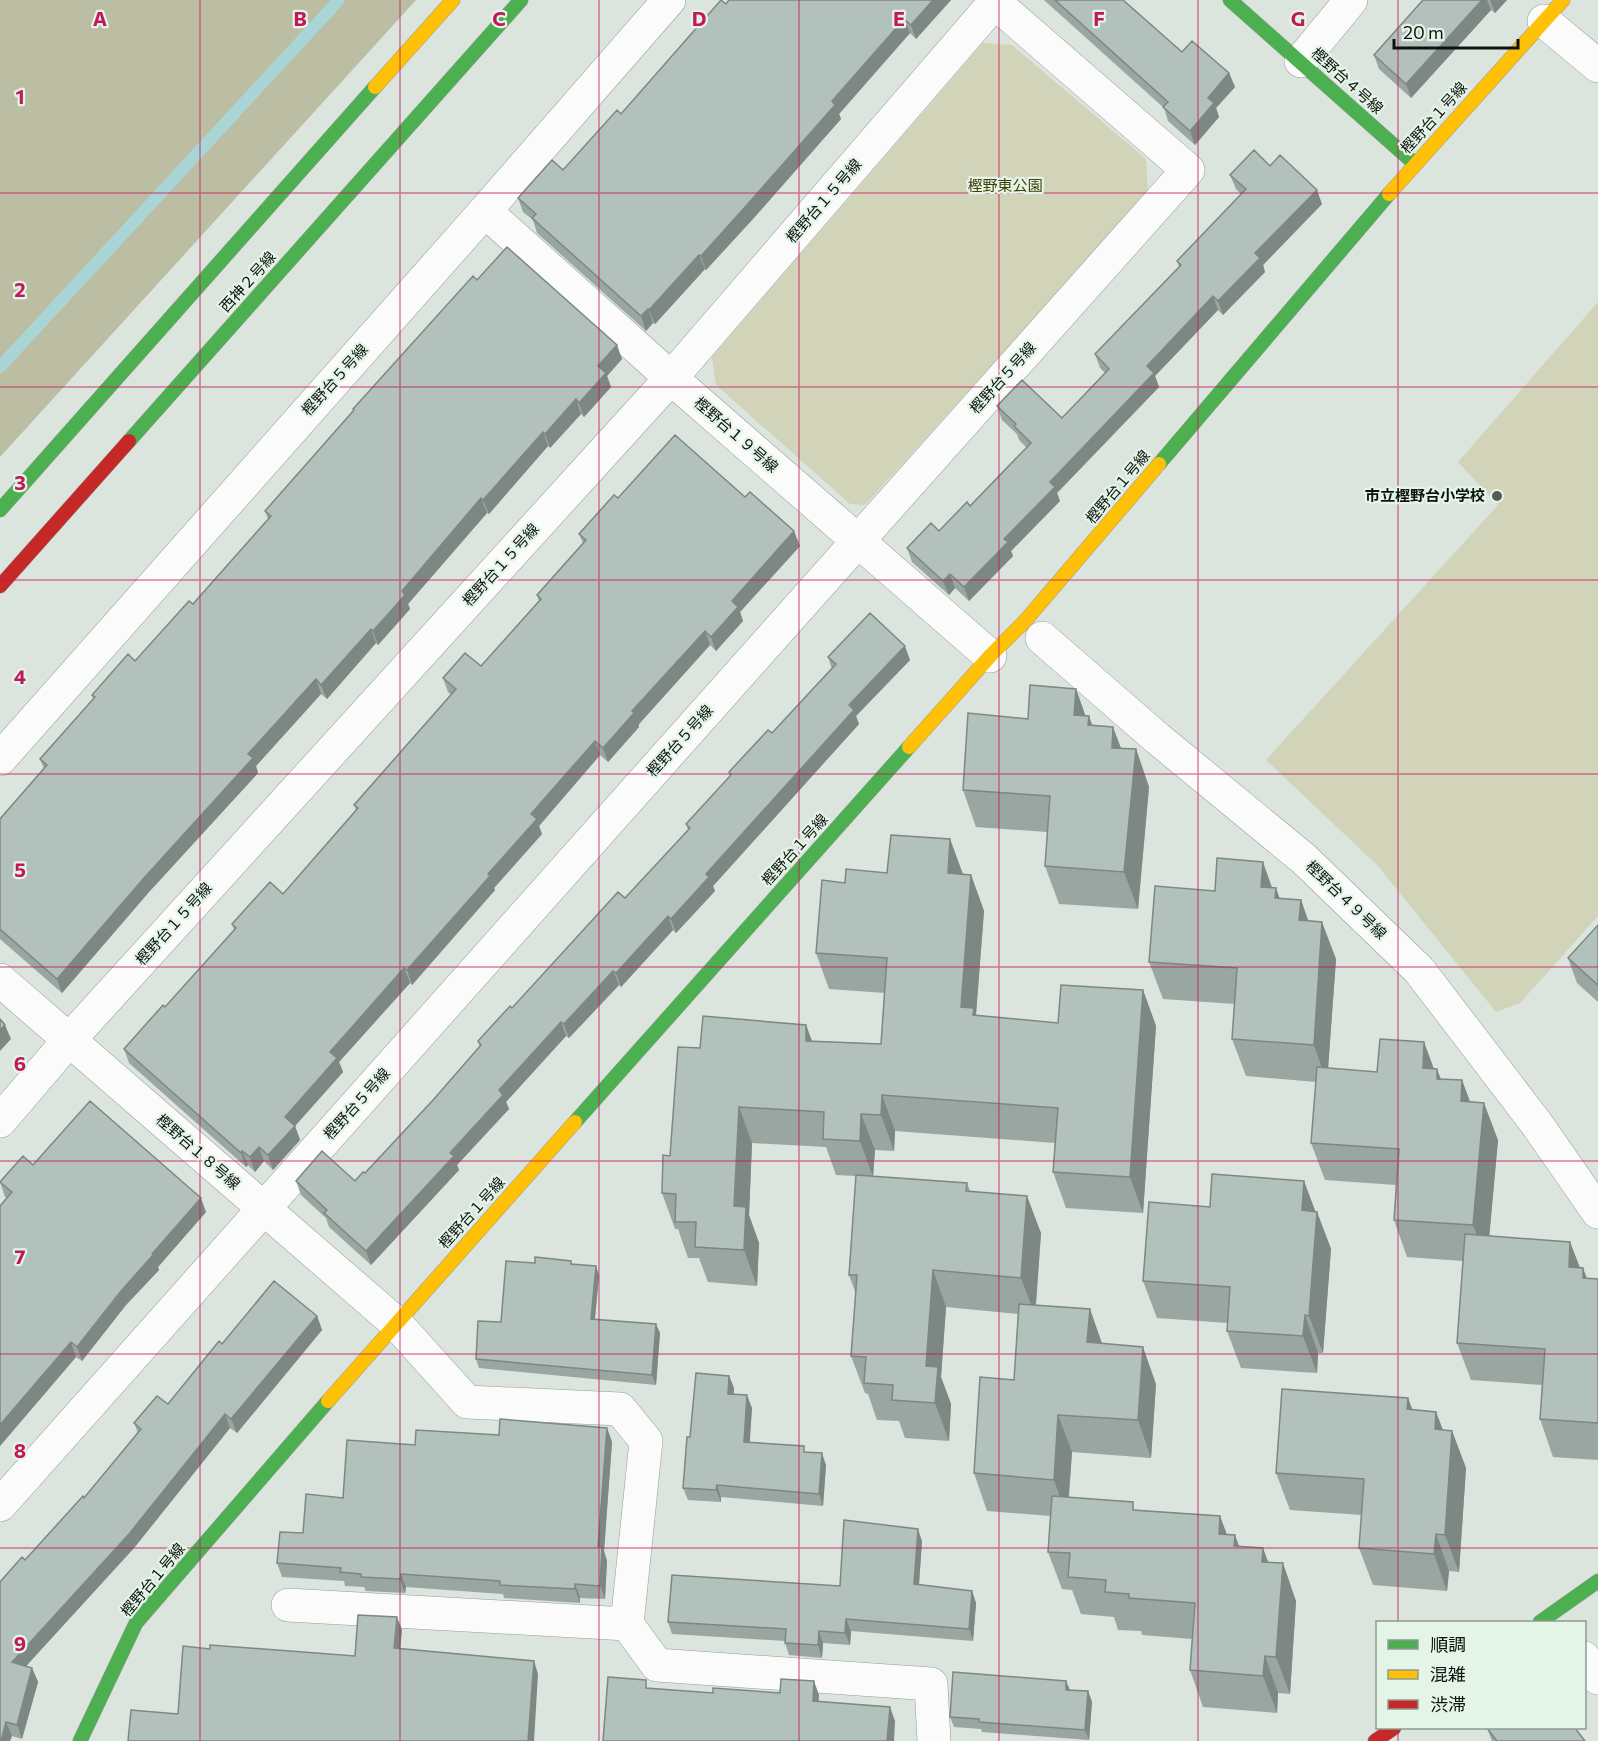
<svg xmlns="http://www.w3.org/2000/svg" width="1598" height="1741" viewBox="0 0 1598 1741" font-family="Commissioner,'Noto Sans JP',sans-serif">
<style>
.green{fill:#d2d4ba}
.forest{fill:#bcbea3}
.lines{fill:none;stroke-linecap:round;stroke-linejoin:round}
.stream{stroke:#a9d5d6;stroke-width:12}
.street-casing{stroke:#969c97;stroke-width:34}
.fast-casing{stroke:#969c97;stroke-width:15}
.slow-casing{stroke:#969c97;stroke-width:15}
.jam-casing{stroke:#969c97;stroke-width:15}
.street{stroke:#fafbfa;stroke-width:33}
.fast{stroke:#4caf50;stroke-width:14}
.slow{stroke:#ffc107;stroke-width:14}
.jam{stroke:#c62828;stroke-width:14}
.wall{fill:#99a6a1}
.shaded-wall{fill:#7d8783}
.building{fill:#b2c1bb;stroke:#7d8783;stroke-width:1.5}
.grid{fill:none;stroke:#c2185b;stroke-width:1.5;stroke-opacity:0.55}
.poi-dot{fill:#545c56;stroke:#e4f5e8;stroke-width:2}
.labels{text-anchor:middle;stroke-width:4.5;stroke-linejoin:round;paint-order:stroke}
.street-label{font-size:15px;fill:#0c120e;stroke:#e4f5e8}
.park-label{font-size:15px;fill:#423d03;stroke:#e4f5e8}
.poi-label{font-size:15px;font-weight:bold;fill:#0c120e;stroke:#e4f5e8;text-anchor:end}
.grid-label{font-size:20px;text-anchor:middle;font-weight:bold;fill:#c2185b;stroke:#e4f5e8;stroke-width:4.5;stroke-linejoin:round;paint-order:stroke}
</style>
<rect width="100%" height="100%" fill="#dbe4dd"/>
<path class="green" d="M983,43L1012,45L1146,159L1148,193L865,505L850,504L716,385L712,357Z
M1598,302V916L1520,1003L1496,1012L1378,866L1266,760L1498,505L1458,462Z"/>
<path class="forest" d="M0,0H416L0,457Z"/>
<g class="lines">
<path class="stream" d="M0,367L339,0"/>
<defs>
<path id="street" d="M1544,21L1598,66
M1301,61L1351,0
M485,211L671,378L990,656
M1042,638L1157,738L1304,859L1419,970L1536,1123L1598,1212
M0,759L485,211L669,0
M0,980L396,1323L467,1402L620,1409L646,1441L627,1624
M0,1121L69,1040L671,378L995,2
M0,1505L1188,170L992,0
M288,1605L627,1624L657,1665L931,1684L934,1741
M1584,1658L1598,1678"/>
<path id="fast" d="M1230,0L1415,164
M129,441L521,0
M1159,464L1389,194
M0,510L375,87
M575,1122L909,747
M1540,1622L1598,1581
M80,1741L136,1623L328,1401"/>
<path id="slow" d="M375,87L453,0
M1389,194L1563,0
M909,747L990,656L1025,621L1159,464
M328,1401L575,1122"/>
<path id="jam" d="M0,586L129,441
M1375,1741L1394,1728"/>
</defs>
<use href="#street" class="street-casing"/>
<use href="#fast" class="fast-casing"/>
<use href="#slow" class="slow-casing"/>
<use href="#jam" class="jam-casing"/>
<use href="#street" class="street"/>
<use href="#fast" class="fast"/>
<use href="#slow" class="slow"/>
<use href="#jam" class="jam"/>
</g>
<path class="wall" d="M951,0L916,39L910,33L839,114L841,119L752,220L706,270L705,269L655,324L653,323L646,331L537,233L533,220L523,212L518,198L563,170L621,114L726,4Z
M1044,0H1123L1182,52L1229,73L1235,87L1216,108L1219,117L1195,145L1168,121L1164,108Z
M1423,0H1507L1495,13L1491,10L1411,98L1379,69L1374,55Z
M1270,166L1322,204L1263,265L1265,272L1223,315L1218,310L1155,376L1159,387L1057,493L1060,501L1011,551L1013,556L969,601L955,588L949,595L912,562L907,548L939,531L970,506L1027,448L1019,440L1017,434L1002,420L997,406L1062,418L1105,373L1100,368L1095,354L1179,267L1177,261L1241,194L1236,189L1230,175Z
M477,280L622,359L607,376L611,387L584,417L581,414L550,448L548,446L489,514L487,513L408,604L410,609L378,645L376,643L327,699L321,694L256,766L258,773L149,892L62,993L0,939V819L44,769L40,759L93,699L92,695L135,661L193,604L268,519L265,511L354,411L353,409Z
M618,498L800,546L740,612L743,621L716,651L710,645L639,724V727L608,762L600,755L539,826L542,834L494,888L495,890L412,985L410,983L339,1062L343,1072L295,1126L300,1140L273,1170L264,1161L255,1172L248,1165L246,1167L129,1063L124,1049L165,1007L234,930L232,924L283,894L356,810L354,805L451,695L448,692L443,678L481,666L539,601L537,595L583,543L579,534Z
M828,657L910,660L856,716L859,724L713,886L715,891L676,933L673,930L621,987L619,985L569,1038L566,1036L506,1102L509,1109L457,1165L459,1170L371,1265L329,1227L326,1218L301,1195L296,1181H355L365,1173L434,1099L480,1047L478,1041L625,898L688,830L686,824L730,776L729,772L772,733L832,669Z
M1076,689L1085,715L1092,726L1121,748L1136,749L1149,787L1138,909L1059,904L1045,866L1047,832L976,827L963,790Z
M950,839L963,874L971,875L984,911L976,1015L1058,1023L1143,990L1156,1026L1143,1213L1066,1208L1053,1172L1055,1143L895,1131L894,1151L875,1150L873,1176L967,1183L970,1191L1041,1233L1036,1305L1102,1343L1156,1384L1151,1458L1072,1452L1069,1497L1136,1510L1220,1516L1227,1535L1239,1547L1268,1562L1296,1601L1290,1694L1278,1693L1277,1713L1203,1707L1190,1670L1192,1639L1142,1635L1141,1631L1118,1630L1114,1617L1081,1614L1072,1590L1062,1589L1048,1552L1051,1516L987,1511L974,1473L1014,1380L1018,1314L946,1307L941,1377L951,1404L949,1441L905,1438L899,1421L877,1420L868,1394L865,1393L851,1356L856,1294L849,1275L856,1176L836,1175L826,1147L752,1143L749,1215L759,1243L757,1286L708,1282L699,1258H688L678,1229H675L662,1193L670,1156L700,1048L806,1025L812,1041L881,1044L885,993L829,989L816,953L845,883L887,873Z
M1272,888H1276L1279,898L1301,900L1308,921L1336,959L1328,1068L1377,1072L1434,1069L1441,1079L1462,1080L1470,1102L1498,1140L1489,1236L1570,1242L1580,1268L1587,1279H1598V1460L1553,1457L1540,1419L1542,1385L1471,1380L1457,1343L1463,1261L1407,1257L1394,1220L1396,1185L1325,1180L1311,1143L1316,1082L1246,1076L1232,1039L1235,1004L1163,999L1149,962L1215,891Z
M1598,925V1002L1577,983L1568,958Z
M33,1165L206,1212L158,1267L159,1270L126,1305L82,1361L76,1357L0,1446V1206L7,1198L5,1197L0,1182Z
M1304,1181L1315,1211L1317,1212L1331,1249L1323,1353H1318L1317,1373L1241,1368L1227,1331L1228,1323L1157,1318L1143,1281L1210,1207Z
M571,1261L572,1264L599,1275L595,1319L660,1333L656,1385L479,1368L476,1359L501,1322L535,1263Z
M317,1316L322,1330L237,1433L230,1428L134,1548L26,1666L32,1668L38,1682L22,1739L12,1736L10,1741H0L25,1560L84,1498L138,1433L134,1423L168,1404L222,1344Z
M729,1376L734,1388L733,1394L752,1408L749,1442L806,1452L826,1465L823,1506L721,1497V1502L688,1500L683,1488L690,1437Z
M1408,1398L1412,1410L1436,1412L1443,1430L1452,1431L1466,1468L1459,1572L1449,1571L1447,1591L1373,1585L1359,1548L1362,1515L1290,1510L1276,1473Z
M607,1428L612,1442L604,1551L607,1561L605,1599L580,1598V1603L504,1598L503,1594L406,1587L405,1593L366,1591L364,1587L345,1586L344,1581L282,1577L277,1563L303,1533L343,1498L415,1445L499,1435Z
M922,1541L919,1585L972,1591L976,1603L973,1641L851,1631L850,1645L823,1643L822,1658L789,1655L785,1643V1641L672,1634L668,1622L840,1586Z
M1066,1681L1070,1690L1088,1691L1092,1702L1089,1740L982,1732L981,1729L954,1727L950,1717Z
M1487,1728L1585,1741H1492Z"/>
<path class="shaded-wall" d="M933,0H951L916,39L911,25Z
M1482,0H1487L1491,10L1411,98L1406,84Z
M1490,0H1507L1495,13Z
M904,19L910,33L839,114L841,119L752,220L706,270L701,256L832,101Z
M1229,73L1235,87L1216,108L1219,117L1195,145L1190,131L1208,98Z
M1317,190L1322,204L1263,265L1265,272L1223,315L1218,301L1255,253Z
M699,255L705,269L655,324L649,310Z
M1213,296L1218,310L1155,376L1159,387L1057,493L1060,501L1011,551L1013,556L969,601L964,587L1004,539L1050,482L1147,366Z
M648,309L653,323L646,331L641,316Z
M617,345L622,359L607,376L611,387L584,417L579,403L598,366Z
M576,399L581,414L550,448L545,434Z
M543,432L548,446L489,514L483,500Z
M481,498L487,513L408,604L410,609L378,645L373,631L402,591Z
M794,531L800,546L740,612L743,621L716,651L711,637L732,601Z
M950,574L955,588L949,595L943,581Z
M371,629L376,643L327,699L321,685Z
M705,631L710,645L639,724V727L608,762L603,748L632,711Z
M905,646L910,660L856,716L859,724L713,886L715,891L676,933L671,919L706,874L849,705Z
M316,679L321,694L256,766L258,773L149,892L62,993L57,979L248,754Z
M1076,689L1088,723L1089,716L1102,753L1074,715Z
M1113,727L1127,764L1112,748Z
M595,741L600,755L539,826L542,834L494,888L495,890L412,985L407,970L488,874L531,814Z
M1136,749L1149,787L1138,909L1124,872Z
M950,839L963,875L948,873Z
M1263,862L1275,896L1276,888L1289,925L1261,887Z
M971,875L984,911L976,1014L987,1043L961,1007Z
M1301,900L1314,937L1299,920Z
M668,916L673,930L621,987L616,973Z
M1322,922L1336,959L1327,1083L1314,1045Z
M404,968L410,983L339,1062L343,1072L295,1126L300,1140L273,1170L268,1155L285,1117L330,1052Z
M613,971L619,985L569,1038L564,1024Z
M1143,990L1156,1026L1143,1213L1130,1177Z
M561,1022L566,1036L506,1102L509,1109L457,1165L459,1170L371,1265L366,1251L450,1153L499,1090Z
M5,1025L11,1039L0,1051V1030Z
M806,1025L819,1061L806,1041Z
M1424,1042L1437,1077V1069L1451,1106L1423,1068Z
M1462,1080L1476,1118L1461,1101Z
M882,1095L895,1131L894,1151L881,1115Z
M1484,1103L1498,1140L1487,1262L1473,1225Z
M739,1107L752,1143L749,1215L759,1243L757,1286L744,1250L734,1206Z
M861,1114L875,1150L873,1177L860,1141Z
M259,1147L264,1161L255,1172L250,1157Z
M242,1151L248,1165L246,1167L241,1153Z
M1304,1181L1317,1216V1212L1331,1249L1323,1353L1309,1316L1302,1210Z
M1027,1196L1041,1233L1035,1315L1021,1278Z
M201,1198L206,1212L158,1267L159,1270L126,1305L82,1361L77,1347L152,1254Z
M1570,1242L1583,1276V1268L1597,1305L1569,1267Z
M596,1266L599,1275L594,1328L591,1319Z
M933,1270L946,1307L941,1377L951,1404L949,1441L935,1403L926,1366Z
M1090,1309L1103,1346L1087,1342Z
M1305,1315L1318,1353L1317,1373L1303,1336Z
M317,1316L322,1330L237,1433L231,1419Z
M656,1324L660,1333L656,1385L652,1375Z
M71,1342L76,1357L0,1446V1425Z
M1143,1347L1156,1384L1151,1458L1138,1420Z
M729,1376L734,1388L733,1406L728,1394Z
M747,1395L752,1408L749,1454L744,1442Z
M1408,1398L1422,1435L1407,1409Z
M1436,1412L1450,1449L1435,1429Z
M225,1414L230,1428L134,1548L17,1676L12,1662Z
M1058,1415L1072,1452L1067,1517L1054,1480Z
M607,1428L612,1442L604,1551L607,1561L605,1599L600,1586L598,1547Z
M1452,1431L1466,1468L1459,1572L1445,1535Z
M822,1453L826,1465L823,1506L819,1494Z
M717,1485L721,1497V1502L716,1490Z
M1220,1516L1234,1554L1219,1534Z
M918,1529L922,1541L918,1597L914,1584Z
M1436,1534L1449,1571L1447,1591L1434,1554Z
M1235,1535L1249,1573L1234,1546Z
M1263,1548L1277,1586L1262,1562Z
M1283,1563L1296,1601L1290,1694L1276,1657Z
M401,1574L406,1587L405,1593L400,1579Z
M575,1584L580,1598V1603L575,1589Z
M972,1591L976,1603L973,1641L969,1629Z
M397,1617L402,1630L399,1661L394,1648Z
M846,1619L851,1631L850,1645L845,1633Z
M819,1631L823,1643L822,1658L818,1645Z
M1265,1656L1278,1693L1277,1713L1263,1676Z
M534,1661L538,1674L534,1741H528Z
M32,1668L38,1682L22,1739L17,1725Z
M814,1681L819,1695L818,1715L813,1701Z
M1066,1681L1070,1691L1066,1690Z
M1088,1691L1092,1702L1089,1740L1085,1730Z
M890,1707L895,1721L894,1741H887Z
M6,1722L12,1736L10,1741H1Z"/>
<path class="building" d="M721,0L726,4L729,0H933L911,25L904,19L832,101L835,105L746,206L701,256L699,255L649,310L648,309L641,316L532,218L536,214L518,198L552,160L563,170L617,110L621,114Z
M1055,0H1123L1182,52L1192,41L1229,73L1208,98L1214,103L1190,131L1163,107L1168,102Z
M1423,0H1482L1406,84L1374,55Z
M1254,150L1270,166L1280,155L1317,190L1255,253L1260,258L1218,301L1213,296L1147,366L1154,373L1050,482L1055,487L1004,539L1008,542L964,587L950,574L943,581L907,548L931,523L939,531L967,502L970,506L1031,443L1014,426L1016,424L997,406L1022,380L1062,418L1109,369L1095,354L1181,265L1177,261L1246,189L1230,175Z
M507,247L617,345L598,366L606,373L579,403L576,399L545,434L543,432L483,500L481,498L402,591L405,595L373,631L371,629L321,685L316,679L248,754L253,758L144,878L57,979L0,929V819L47,765L40,759L95,697L92,695L128,654L135,661L189,601L193,604L271,516L265,511L354,410L353,409L473,276L477,280Z
M675,435L745,497L750,492L794,531L732,601L738,607L711,637L705,631L632,711L634,713L603,748L595,741L531,814L537,819L488,874L490,876L407,970L404,968L330,1052L337,1058L285,1117L295,1126L268,1155L259,1147L250,1157L242,1151L241,1153L124,1049L163,1005L165,1007L236,928L232,924L270,882L283,894L358,808L354,805L456,689L443,678L465,653L481,666L541,599L537,595L586,540L579,534L614,495L618,498Z
M870,613L905,646L849,705L854,710L706,874L709,877L671,919L668,916L616,973L613,971L564,1024L561,1022L499,1090L503,1095L450,1153L454,1156L366,1251L324,1213L327,1210L296,1181L322,1151L355,1181L363,1172L365,1173L434,1099L481,1045L478,1041L510,1006L512,1008L618,892L625,898L690,828L686,824L731,775L729,772L768,730L772,733L836,664L828,657Z
M1030,685L1076,689L1074,715L1089,716L1088,725L1113,727L1112,748L1136,749L1124,872L1045,866L1050,796L963,790L968,713L1028,719Z
M891,835L950,839L948,873L971,875L961,1007L974,1008L973,1015L1058,1023L1061,985L1143,990L1130,1177L1053,1172L1058,1108L882,1095L881,1115L861,1114L860,1141L823,1139L824,1112L739,1107L734,1206L746,1207L744,1250L695,1247L696,1222H675L676,1194L662,1193L663,1155L670,1156L678,1047L700,1048L703,1016L806,1025V1041L881,1044L887,958L816,953L822,880L845,883L846,869L887,873Z
M1217,858L1263,862L1261,887L1276,888L1275,898L1301,900L1299,920L1322,922L1314,1045L1232,1039L1237,968L1149,962L1155,886L1215,891Z
M1598,925V985L1568,958Z
M0,1019L5,1025L0,1030Z
M1380,1039L1424,1042L1423,1068L1437,1069V1079L1462,1080L1461,1101L1484,1103L1473,1225L1394,1220L1399,1149L1311,1143L1317,1067L1377,1072Z
M90,1101L201,1198L152,1254L153,1255L121,1291L77,1347L71,1342L0,1425V1206L12,1192L0,1182L23,1156L33,1165Z
M1212,1174L1304,1181L1302,1210L1317,1212L1309,1316L1305,1315L1303,1336L1227,1331L1230,1287L1143,1281L1149,1202L1210,1207Z
M856,1175L967,1183L966,1191L1027,1196L1021,1278L933,1270L926,1366L938,1367L935,1403L892,1400L893,1385L864,1383L866,1357L851,1356L857,1275H849Z
M1465,1234L1570,1242L1569,1267L1583,1268V1278L1598,1279V1423L1540,1419L1545,1349L1457,1343Z
M535,1257L571,1261V1264L596,1266L591,1319L656,1324L652,1375L476,1359L478,1321L501,1322L506,1261L535,1263Z
M274,1281L317,1316L231,1419L225,1414L129,1534L12,1662L32,1668L17,1725L6,1722L1,1741H0V1582L22,1557L25,1560L83,1496L84,1498L141,1429L134,1423L157,1396L168,1404L219,1341L222,1344Z
M1019,1304L1090,1309L1087,1342L1143,1347L1138,1420L1058,1415L1054,1480L974,1473L980,1377L1014,1380Z
M696,1373L729,1376L728,1394L747,1395L744,1442L804,1446V1452L822,1453L819,1494L717,1485L716,1490L683,1488L687,1437H690Z
M1282,1389L1408,1398L1407,1409L1436,1412L1435,1429L1452,1431L1445,1535L1436,1534L1434,1554L1359,1548L1364,1479L1276,1473Z
M500,1419L607,1428L598,1547H602L600,1586L575,1584V1589L500,1585V1581L401,1574L400,1579L361,1577V1574L340,1572L341,1568L277,1563L280,1532L303,1533L306,1494L343,1498L347,1440L415,1445L416,1430L499,1435Z
M1052,1496L1133,1502V1510L1220,1516L1219,1534L1235,1535L1234,1546L1263,1548L1262,1562L1283,1563L1276,1657L1265,1656L1263,1676L1190,1670L1195,1603L1129,1598V1594L1105,1592L1106,1580L1068,1577L1070,1553L1048,1552Z
M844,1520L918,1529L914,1584L972,1591L969,1629L846,1619L845,1633L819,1631L818,1645L785,1643L786,1629L668,1622L672,1575L840,1586Z
M358,1615L397,1617L394,1648L534,1661L528,1741H128L131,1710L178,1714L183,1646L210,1649V1645L355,1656Z
M953,1672L1066,1681V1690L1088,1691L1085,1730L979,1722V1719L950,1717Z
M608,1677L646,1680V1688L713,1693V1688L780,1693L781,1679L814,1681L813,1701L890,1707L887,1741H603Z
M1487,1728H1575L1585,1741H1497Z"/>
<path class="grid" d="M200,0V1741M400,0V1741M599,0V1741M799,0V1741M999,0V1741M1198,0V1741M1398,0V1622M0,193H1598M0,387H1598M0,580H1598M0,774H1598M0,967H1598M0,1161H1598M0,1354H1598M0,1548H1598M1398,1728V1741"/>
<circle class="poi-dot" cx="1497" cy="496" r="6"/>
<g class="labels">
<g class="street-label">
<text transform="translate(1347 81) rotate(42)" y="5">樫野台４号線</text>
<text transform="translate(1434 118) rotate(-48)" y="5">樫野台１号線</text>
<text transform="translate(824 201) rotate(-49)" y="5">樫野台１５号線</text>
<text transform="translate(248 282) rotate(-48)" y="5">西神２号線</text>
<text transform="translate(1003 378) rotate(-48)" y="5">樫野台５号線</text>
<text transform="translate(335 380) rotate(-48)" y="5">樫野台５号線</text>
<text transform="translate(736 435) rotate(41)" y="5">樫野台１９号線</text>
<text transform="translate(1118 487) rotate(-50)" y="5">樫野台１号線</text>
<text transform="translate(501 565) rotate(-48)" y="5">樫野台１５号線</text>
<text transform="translate(680 741) rotate(-48)" y="5">樫野台５号線</text>
<text transform="translate(795 850) rotate(-48)" y="5">樫野台１号線</text>
<text transform="translate(1346 900) rotate(44)" y="5">樫野台４９号線</text>
<text transform="translate(174 924) rotate(-48)" y="5">樫野台１５号線</text>
<text transform="translate(357 1104) rotate(-48)" y="5">樫野台５号線</text>
<text transform="translate(198 1152) rotate(41)" y="5">樫野台１８号線</text>
<text transform="translate(472 1213) rotate(-48)" y="5">樫野台１号線</text>
<text transform="translate(153 1580) rotate(-50)" y="5">樫野台１号線</text>
</g>
<g class="park-label">
<text x="1005" y="191">樫野東公園</text>
</g>
<g class="poi-label">
<text x="1485" y="501">市立樫野台小学校</text>
</g>
</g>
<g class="grid-label">
<text x="100" y="26">A</text>
<text x="300" y="26">B</text>
<text x="499" y="26">C</text>
<text x="699" y="26">D</text>
<text x="899" y="26">E</text>
<text x="1099" y="26">F</text>
<text x="1298" y="26">G</text>
<text x="20" y="104">1</text>
<text x="20" y="297">2</text>
<text x="20" y="490">3</text>
<text x="20" y="684">4</text>
<text x="20" y="877">5</text>
<text x="20" y="1071">6</text>
<text x="20" y="1264">7</text>
<text x="20" y="1458">8</text>
<text x="20" y="1651">9</text>
</g>
<rect x="1376" y="1621" width="210" height="108" fill="#e4f5e8" stroke="#8e9a91" stroke-width="1.5"/>
<rect x="1388" y="1640" width="30" height="9" fill="#4caf50" stroke="#8e9a91" stroke-width="1.5"/>
<text x="1430" y="1651" font-size="18" fill="#0c120e">順調</text>
<rect x="1388" y="1670" width="30" height="9" fill="#ffc107" stroke="#8e9a91" stroke-width="1.5"/>
<text x="1430" y="1681" font-size="18" fill="#0c120e">混雑</text>
<rect x="1388" y="1700" width="30" height="9" fill="#c62828" stroke="#8e9a91" stroke-width="1.5"/>
<text x="1430" y="1711" font-size="18" fill="#0c120e">渋滞</text>
<path d="M1394 39v9h124v-9" fill="none" stroke="#0c120e" stroke-width="3"/>
<text x="1403" y="39" font-size="18" fill="#0c120e" stroke="#e4f5e8" stroke-width="4.5" paint-order="stroke">20 m</text>
</svg>
